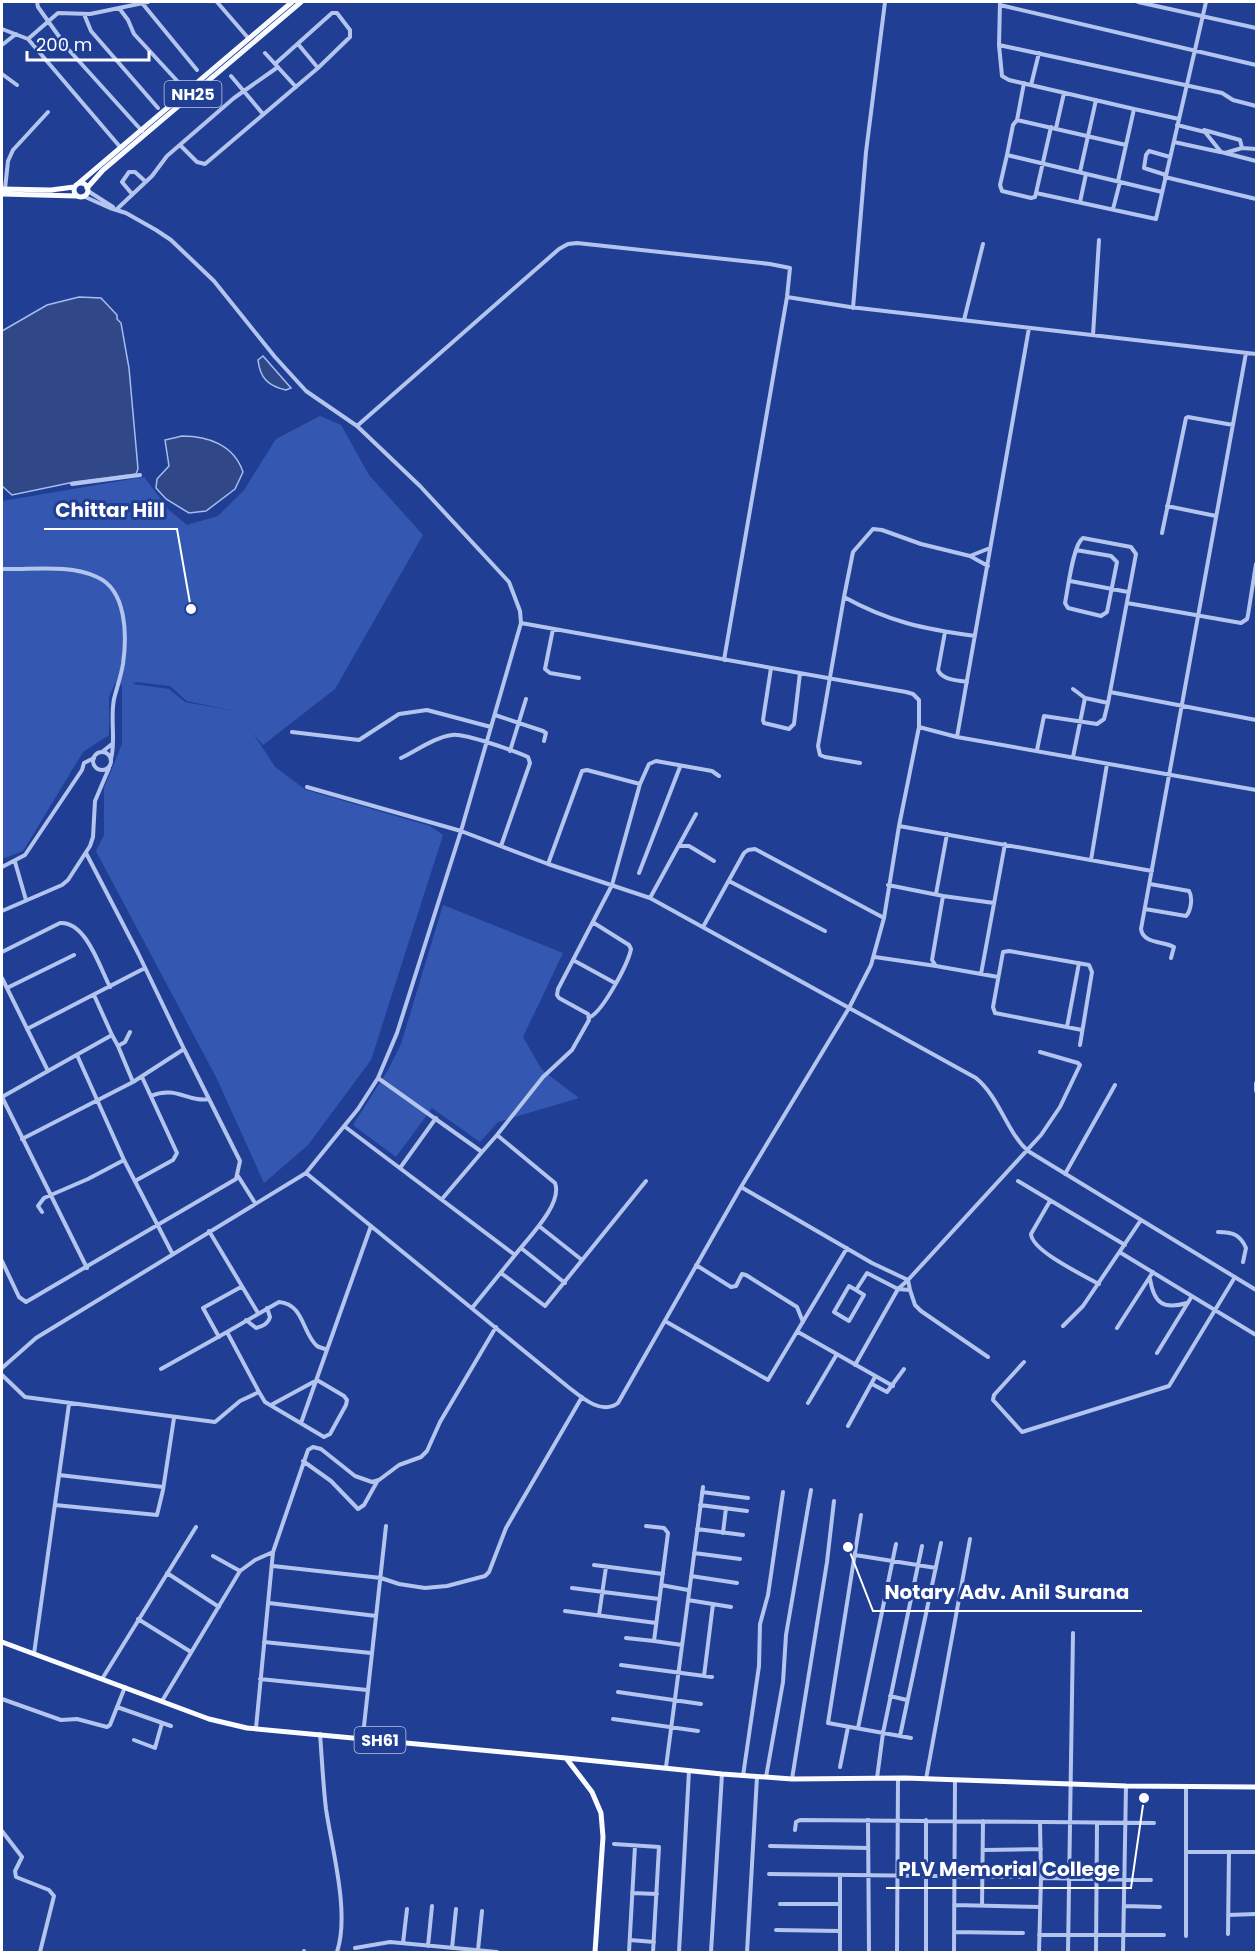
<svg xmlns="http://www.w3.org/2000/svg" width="1258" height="1954" viewBox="0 0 1258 1954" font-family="Poppins,sans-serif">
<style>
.green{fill:#3458b1;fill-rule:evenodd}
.water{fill:#314888;stroke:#a7bcef;stroke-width:1.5}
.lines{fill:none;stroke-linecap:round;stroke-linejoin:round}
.minor{stroke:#b3c4ee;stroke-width:4}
.major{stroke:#fafbff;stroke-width:5}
.labels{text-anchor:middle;stroke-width:6;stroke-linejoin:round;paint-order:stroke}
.shield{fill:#203f94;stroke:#bcc5df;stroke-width:1.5}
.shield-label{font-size:16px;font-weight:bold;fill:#fff}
.leader{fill:none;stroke:#fff;stroke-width:2}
.callout-dot{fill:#fff;stroke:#203f94;stroke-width:2}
.callout-label{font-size:20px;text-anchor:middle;font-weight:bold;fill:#fff;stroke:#203f94;stroke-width:6;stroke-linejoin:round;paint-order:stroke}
</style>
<rect width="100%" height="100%" fill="#203f94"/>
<path class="green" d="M320,416L341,425L369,475L423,535L335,689L263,745L253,733L275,767L306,790L430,826L443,835L371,1060L308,1145L264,1183L217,1079L96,851L104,835V788L122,744V685L115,683L109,697V735L83,752L23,851L2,859V501L144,477L169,510L187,525L218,516L244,490L276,439ZM136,682L170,686L187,701L238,712L185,702L169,689L133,684Z
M443,905L563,953L523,1037L542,1070L579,1098L498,1122L480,1142L432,1108L396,1157L353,1125L388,1070L401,1044Z"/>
<path class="water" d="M79,297L101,298L117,315V319L121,323L129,368L138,469L136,474L74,482L12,495L2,486V331L47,305Z
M263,356L291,388L286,390C268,386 260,378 258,360Z
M182,436C208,436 234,445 243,472L235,489L206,511L189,513L166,499L156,488L157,479L169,466L165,440Z"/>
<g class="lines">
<path class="minor" d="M37,2L38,7L68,49L142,131
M217,2L249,39
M1000,2L999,45L1002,76L1009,80L1134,109
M1138,2L1256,28
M142,3L197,70
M1000,5L1256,65
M119,8L128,20L134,34L180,84
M84,14L91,31L158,108
M2,29L28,39
M298,44L318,68
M2,45L16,34
M999,45L1222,93L1233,100L1256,106
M265,53L296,87
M2,74L17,85
M231,76L263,114
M1031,85L1039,53
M1017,120L1024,83
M1177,125L1205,132L1221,152L1256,161
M1056,128L1064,93
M1204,130L1240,140L1242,148
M1174,142L1220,152
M180,145L197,162L205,164L318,68L350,37V30L337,13H332L275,64
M1126,145L1134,109L1179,119
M121,148L28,39L58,13L90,14L148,2
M1225,153L1242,148L1256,149
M1007,155L1013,125L1017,120L1126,145L1118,181
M1080,172L1096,100
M1166,175L1144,168L1146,155L1149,151L1170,157
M1165,177L1256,199
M5,189L8,161L13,150L48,112
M88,191L113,207
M1162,192L1007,155L1000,185L1002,191L1031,198L1035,197L1036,193L1156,219L1206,2
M1036,193L1051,127
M132,194L122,182L129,172H135L146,182
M1080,202L1086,174
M117,209L152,176L167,156L234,98L278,67
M1113,209L1120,182
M787,297L850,307L1256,354
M853,308L866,152L885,2
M964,320L983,244
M1093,335L1099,240
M357,426L559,249L568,244L577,243L770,264L790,268L787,297L724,660
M72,484L140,475
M1167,506L1216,516
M1162,533L1186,418L1188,417L1233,425
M970,556L990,548
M2,569C32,570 69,564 97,577C127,590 127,636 123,664C121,676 117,687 114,699C110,719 116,740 111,759
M1070,581L1128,592
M844,597L853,552L873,529L882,530L921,544L970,556L988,566
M1127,603L1241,623L1247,619L1248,615L1256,564
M521,623L906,692L913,694L919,700V727L957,737L1256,790
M553,629L545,669L550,673L579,678
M945,632L938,670C942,680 957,680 967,682
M771,668L763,720L764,723L789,729L794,724L800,673
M1073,689L1085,698
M1110,692L1256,720
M495,715L543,731L546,733L544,741
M292,732L359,740L399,714L427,710L491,727
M957,737L1029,328
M1037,750L1044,716L1097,724L1104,719L1108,703L1136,554L1131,547L1083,538C1073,544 1068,589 1065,603L1068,608L1101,616L1107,612L1117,562L1111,556L1076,550
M510,751L526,699
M93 761a9 9 0 1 1 18 0a9 9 0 1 1-18 0Z
M102,752L112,744
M1073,757L1085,698L1108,703
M401,758C416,751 435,737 452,735C464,733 515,751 528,757L530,763L501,846
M860,763L825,757L820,755L818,746L844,597C889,622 924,629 975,636
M640,784L649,764L656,761L712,771L719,776
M307,787L461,831L548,864L650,898L976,1078C1000,1098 1006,1131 1028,1151L1256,1290
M899,826L1152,871
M679,846H689L714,861
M86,853L138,953L184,1049
M1091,860L1107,764
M15,862L26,900
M2,867L25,855L82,770L84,763L94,758
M639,873L680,767
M729,881L825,931
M888,885L943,896L932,960L936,966L998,977
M936,894L947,834
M943,896L994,903
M650,898L696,814
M1145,909L1186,916C1191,911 1193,897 1189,891L1150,884
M2,911L62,885L68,880L90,846L93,837L95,801L109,768
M703,927L744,853L748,850L755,849L884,918
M2,952L60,923C86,921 100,968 110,987
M875,957L936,966
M1171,958L1174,947C1164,941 1143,944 1141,929L1246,353
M573,960L615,983
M981,974L1005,844
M2,978L48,1071L2,1097
M7,988L74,955
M590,1017C603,1011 628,964 631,949L629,945L594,923
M1067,1027L1079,963
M27,1029L145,968
M112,1035L118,1046
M1080,1045L1092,972L1089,965L1009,951L1003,952L993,1007L995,1013L1082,1030
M77,1055L124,1160L172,1253
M48,1071L112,1035L94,995
M378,1078L482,1152L497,1135L555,1183C563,1204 528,1238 515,1255
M1256,1083V1091
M151,1096C176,1085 189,1103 209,1099
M2,1097L87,1268
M344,1126L515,1255L472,1308
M497,1135L543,1077L572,1050L589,1020L588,1014L559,998L557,995L558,989L612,885L640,784L587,770L582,771L548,864
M22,1139L133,1082L118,1046L125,1042L130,1032
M400,1168L436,1118
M306,1173L567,1386C580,1396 601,1416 618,1403L741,1187L849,1008L871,965L884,918L899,826L919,727
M1065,1174L1115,1085
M238,1176L255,1203
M135,1181L173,1160L177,1153L142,1077
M1018,1181L1125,1245
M741,1187L872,1263L908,1280L1041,1135L1060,1107L1080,1065L1078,1063L1040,1052
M442,1199L482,1152
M1050,1201L1031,1234C1032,1251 1083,1275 1099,1284
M42,1212L38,1206L44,1198L88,1179L124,1160
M539,1226L582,1260
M209,1231L258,1313
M1218,1232C1232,1232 1240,1234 1246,1248L1243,1262
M521,1248L565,1283
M1121,1253L1256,1335
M2,1261L19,1297L26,1302L236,1179L240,1161L184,1049L133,1082
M696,1265L731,1287L736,1286L742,1274L746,1275L797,1307L803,1322
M501,1273L545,1306L646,1181
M1150,1279C1154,1303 1163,1310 1187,1303
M856,1290L864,1295L849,1321L834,1312L849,1286L856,1290L867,1273L898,1289L910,1290L908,1280
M910,1290L915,1305L921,1311L988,1357
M246,1320L256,1328C263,1326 268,1324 270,1317L267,1308
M665,1321L768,1380L847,1248
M1063,1326L1083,1306L1141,1220
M1117,1328L1153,1272
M798,1332L893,1386
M219,1337L203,1308L241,1287
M1157,1353L1192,1296
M1024,1362L994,1395L993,1400L1022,1432L1169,1386L1235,1277
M855,1365L898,1289L908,1280
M2,1368L36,1338L306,1173L358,1109L378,1078L397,1033L461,831L521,623L520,611L509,582L420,486L357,426L306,391L275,357L214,281L171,240L156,230L126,213L110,208L83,196
M161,1369L227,1332
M2,1375L25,1397L215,1422L240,1401L259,1392L227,1332L279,1302C304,1304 302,1333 317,1346C320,1348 324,1348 327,1350
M872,1384L887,1392L904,1369
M259,1392L265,1402L324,1437L330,1434L346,1405L347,1400L344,1396L317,1380L271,1405
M808,1403L837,1354
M301,1423L371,1226
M848,1426L875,1377
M303,1461L331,1481L358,1509L364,1505L378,1480
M59,1475L163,1487
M702,1492L748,1498
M55,1505L157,1515L163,1490L174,1418
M700,1505L747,1511
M861,1515L828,1723L911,1738
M646,1526L664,1528L668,1533L654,1641L682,1645
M697,1529L743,1535
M723,1533L726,1508
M694,1553L740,1559
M855,1555L936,1568
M213,1556L240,1571
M594,1565L663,1574
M273,1566L381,1578L399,1584L425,1588L447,1586L485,1576L489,1572L506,1528L582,1397
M167,1573L219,1607
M691,1576L737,1583
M661,1585L688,1590
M572,1588L659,1599
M887,1589L930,1598
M688,1600L731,1607
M269,1603L376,1616
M565,1611L656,1623
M599,1615L606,1567
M138,1619L191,1652
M626,1638L654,1641
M264,1642L371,1653
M34,1654L69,1404
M621,1665L712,1677
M704,1676L713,1604
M102,1679L196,1527
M260,1679L367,1690
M618,1692L701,1704
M890,1696L907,1700
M2,1699L61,1720L77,1719L107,1727L110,1725L125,1687
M162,1701L240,1571L255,1560L273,1552
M117,1707L171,1726
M613,1719L698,1731
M364,1726L386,1526
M256,1728L273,1552L308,1450L313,1447L321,1449L355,1476L372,1482L379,1480L399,1465L421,1457L427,1451L440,1422L496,1327
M858,1728L896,1544
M320,1734C322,1759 323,1784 326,1809C332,1850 350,1913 337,1952
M900,1736L941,1543
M134,1740L155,1748L162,1723
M666,1767L703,1487
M840,1767L848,1727
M743,1776L759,1666L760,1624L768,1595L783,1492
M766,1777L783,1682L786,1635L811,1490
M877,1778L883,1733L922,1546
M792,1779L827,1562L834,1501
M926,1779L970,1539
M1186,1787V1936
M868,1820L869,1952
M795,1830L796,1822L800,1820L1154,1823
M2,1831L22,1857L15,1871L16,1877L49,1890L54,1896L40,1952
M614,1844L659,1847L653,1952
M770,1846L868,1848
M983,1850L1041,1849
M1186,1852H1256
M769,1874L1024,1877
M840,1876V1952
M1041,1878L1151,1880
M632,1893L657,1894
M780,1904H839
M954,1905L1040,1907
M982,1906L983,1821
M1124,1906L1160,1907
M1228,1915L1256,1914
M776,1930L839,1931
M954,1932L1023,1933
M1228,1934L1229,1852
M1039,1935H1164
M630,1940L654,1942
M403,1943L407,1909
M428,1946L432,1906
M355,1948L390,1942L497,1952
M452,1948L456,1909
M478,1950L482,1911
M304,1952V1951
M629,1952L635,1846
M679,1952L689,1771
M711,1952L722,1774
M747,1952L757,1777
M897,1952L898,1778
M926,1952V1820
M954,1952L955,1780
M1039,1952L1041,1878L1040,1822
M1068,1952L1073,1633
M1096,1952L1097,1823
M1123,1952L1126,1786"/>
<path class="major" d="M79,183L292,2
M74 190a7 7 0 1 1 14 0a7 7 0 1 1-14 0Z
M87,188L103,170L301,2
M2,189L51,190L74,187
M2,194L77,196
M2,1642L209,1719L247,1728L566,1758L592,1792L601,1813L603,1837L595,1952
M566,1758L722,1774L792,1779L905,1778L1126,1786L1256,1787"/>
</g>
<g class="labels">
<g class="shield">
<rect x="164.5" y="81" width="57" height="26" rx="4.5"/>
<rect x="354.5" y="1727" width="51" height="26" rx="4.5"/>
</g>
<g class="shield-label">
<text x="193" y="100">NH25</text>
<text x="380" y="1746">SH61</text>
</g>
</g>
<path class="leader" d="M191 609L177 529H44M848 1547L873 1611H1142M1144 1798L1131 1888H886"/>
<g class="callout-dot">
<circle cx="191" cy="609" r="6"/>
<circle cx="848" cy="1547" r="6"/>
<circle cx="1144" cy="1798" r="6"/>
</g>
<g class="callout-label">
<text x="110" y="517">Chittar Hill</text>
<text x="1007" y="1599">Notary Adv. Anil Surana</text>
<text x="1009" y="1876">PLV Memorial College</text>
</g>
<rect width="1258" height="1954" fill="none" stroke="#ffffff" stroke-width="6"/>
<path d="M27 51v9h122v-9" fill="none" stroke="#ffffff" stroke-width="3"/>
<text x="36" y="51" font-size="18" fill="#ffffff" stroke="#203f94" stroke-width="4.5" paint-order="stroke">200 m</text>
</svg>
